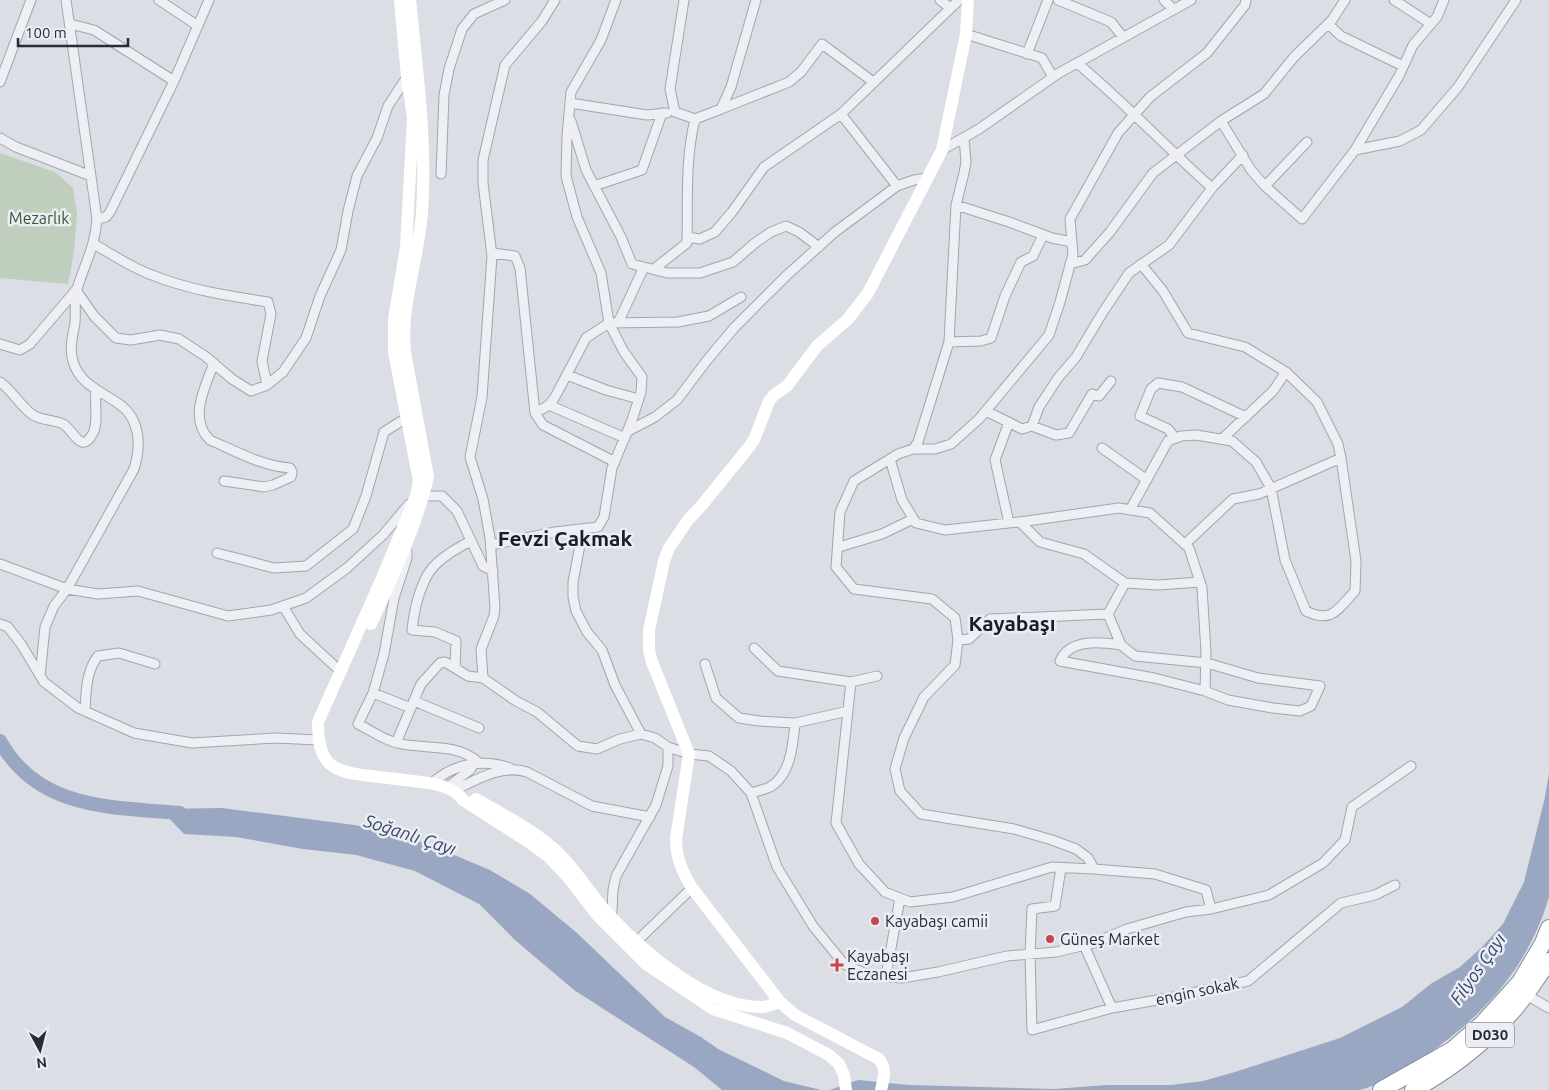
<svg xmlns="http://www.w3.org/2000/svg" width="1549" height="1090" viewBox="0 0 1549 1090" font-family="Ubuntu,sans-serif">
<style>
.green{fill:#bfcebd}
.water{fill:#99a7c3}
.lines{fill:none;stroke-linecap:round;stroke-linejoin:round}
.river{stroke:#99a7c3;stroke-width:14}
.street-casing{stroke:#a2a5ae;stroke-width:11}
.highway-casing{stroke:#848a9a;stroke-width:18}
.street{stroke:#eeeff4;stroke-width:9}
.secondary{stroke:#fff;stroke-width:12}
.highway{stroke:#fff;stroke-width:16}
.poi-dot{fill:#c44749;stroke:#ebedf3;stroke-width:2}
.labels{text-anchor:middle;stroke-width:5;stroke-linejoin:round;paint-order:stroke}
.shield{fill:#ebedf3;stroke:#626572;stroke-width:1}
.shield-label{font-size:15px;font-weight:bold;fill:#272b3a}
.park-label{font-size:16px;fill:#375535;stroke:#ebedf3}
.poi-label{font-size:16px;fill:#272b3a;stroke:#ebedf3;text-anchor:start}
.street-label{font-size:16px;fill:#272b3a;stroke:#ebedf3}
.water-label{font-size:18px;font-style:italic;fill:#34456b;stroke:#ebedf3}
.district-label{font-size:21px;font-weight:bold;fill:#191d2b;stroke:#ebedf3}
</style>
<rect width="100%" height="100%" fill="#dcdee5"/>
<path class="green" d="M0,153L55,172L73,188L77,214L74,252L68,284L0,278Z"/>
<path class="water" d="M1549,773V897C1528,968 1482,1018 1421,1059C1403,1071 1381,1084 1360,1090H830L858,1080L909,1085L1054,1089L1107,1085H1171L1203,1081L1235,1072L1340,1038L1402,1007L1432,983L1460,967L1481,948L1503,924L1524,882L1545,797Z
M222,808L354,825L386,831L428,844L490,870L530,894L577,933L665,1017L701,1037L718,1049L784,1081L821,1090H722L694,1067L574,990L515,940L479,904L415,871L356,855L303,849L236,837L184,834L160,809Z"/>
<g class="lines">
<path class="river" d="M0,741C38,810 112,807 180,813"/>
<defs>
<path id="street" d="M159,0L198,26
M555,0L542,21L505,65L483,160V183L492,256L482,397L470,457L483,499L490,538L495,608L494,616L481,649L483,678L516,701L537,712L578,746L597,749L620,739L641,734L655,738L668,747V766L656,805L616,876L613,890L612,911L607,919
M940,0L950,8
M1058,0L1111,22L1123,37
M1164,0L1173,9
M1394,0L1431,24
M70,24L94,30L174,81
M1328,24L1341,36L1403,66
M966,34L1042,58L1053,77
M1027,54L1048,0
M1077,63C1124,102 1166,147 1212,188
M0,82L31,0
M570,103L647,115L667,113
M721,109L789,82L801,72L822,44L872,81
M841,114L897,186
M695,119L721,109L731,87L756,0
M571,121L586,170L621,237L632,264L667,273H700L733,262L755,243L771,232L786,226L799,232L819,247
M1221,121L1251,170L1265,186L1302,219L1355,150L1400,141L1421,130L1458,87L1516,0
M0,138L16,147L91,176
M942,150L979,129L1059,73L1191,0
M1355,150L1399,76L1413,45L1437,17L1444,0
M441,174L444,95L449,69L462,29L474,14L505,0
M594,186L642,170L662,113
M1265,186L1307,142
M956,205L1009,222L1052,238L1072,242
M97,219L106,217L110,212L174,81L209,0
M687,237L700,239L715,232L732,212L764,167L841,114L959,0
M94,244C113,255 132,268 152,275C189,290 229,296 268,302L271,314L262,361L267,385
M492,253L515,256L520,268L535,413L543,425L615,462
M1070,264L1085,260L1110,232L1153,173L1221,121L1264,94L1294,57L1332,20L1345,0
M654,269L687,243C688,201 685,160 695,119L675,112L670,89L684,0
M618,323L644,267
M949,342L981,341L991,338L1005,296L1021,262L1033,256L1043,235
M0,344L20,350L30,344L76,290L94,316L116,338L131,340L160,335L179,339L205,356L232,379L251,391L267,385L283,372L306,338L320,296L341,250L348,211L357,176L377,138L388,106L407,77
M214,363C205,387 188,419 210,440C235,451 262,466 290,468L292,472L291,477L273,485L264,487L224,481
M567,375L606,390L639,399
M0,382C13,391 20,406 33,415C42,421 53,419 63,424C74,430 81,456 93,433C99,422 94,403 96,390
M549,405L625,438
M986,411L1022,429L1032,426L1039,407L1058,378L1076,357L1103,312L1129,273L1169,245L1212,188L1243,155
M535,413L549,405L555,397L586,338L609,323L678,322L709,316L741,297
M1009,422L995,460L1009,523
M1032,426L1056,435L1069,433L1092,394L1099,396L1111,381
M628,431L655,417L677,400L708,359L734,328L786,276L835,232L897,186L914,180L927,178
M1175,438L1168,429L1140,416L1151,389L1158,383L1182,387L1246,417
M1222,439L1273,391L1286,372
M1102,448L1147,480
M913,449L918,442L949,342L956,205L964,173L966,162L964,138
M890,459L902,500L916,523L945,530L1027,521L1119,508L1150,513L1189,548L1202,588L1206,652L1205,691
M419,496H442L457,511L483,566L493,571
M1130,510L1168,441L1181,436L1196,435L1232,441L1256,462L1271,488L1285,560L1306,611C1332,624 1338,609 1355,591L1356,561L1341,458L1338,444L1317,402L1286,372L1245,347L1188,333L1163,291L1141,264
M1020,522L1040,542L1084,554L1125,583L1158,585L1200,582
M583,529L573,582V597L576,611L587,632L602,650L615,685L641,734
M1185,544L1233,499L1259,494L1341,458
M491,545L555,532L598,527L604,517L612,468L632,420L641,392L642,377L624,352L609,323L601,273L577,217L566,176L567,136L571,92L601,40L616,0
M839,547L882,534L913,519
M407,552V558L394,598L384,654L373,693L358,724C370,730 384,740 397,743C424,750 458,742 479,763
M217,553L274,568L306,566L353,529L366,496L384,432L406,418
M0,564L67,589L98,594L138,591L228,616L271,610L306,598L347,568L383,535L409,504
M283,606L300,634L340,671
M1108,614L1121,645L1135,656L1207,663L1258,678L1320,686L1311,706L1300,711L1273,708L1228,700L1205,691L1154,678L1060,661C1070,638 1101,642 1121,645
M0,624L8,627L21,644L44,682L78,708L134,733L192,743L276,738L318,740
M958,640L969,639L990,619L1108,614L1125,583
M754,648L778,671L851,682L877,676
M705,664L716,698L739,718L759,721L795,723L848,711
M455,668L456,641L435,632L412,630C414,611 419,590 428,574C437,559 457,548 471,541
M40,676L45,627L54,606L67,589L134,469C141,447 141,419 119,404C101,391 79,384 73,361C69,348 73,335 75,323C76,312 74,299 77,289C85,263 95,247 97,219L66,0
M851,682L836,823L859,864L885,892L910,902L953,897L1052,867L1094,869L1155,874L1206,890L1211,909
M373,693L411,708
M414,701L479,728
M85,711C86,692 86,671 98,656L119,653L155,664
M396,743L421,684L440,663L445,662L468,676L483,678
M668,747L689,754L709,756L731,771L751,793L777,867L813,926L844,964L869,975L902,978L938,972L1007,956L1056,952L1094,943L1127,929L1186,912L1211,909L1269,895L1323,863L1345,840L1352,807L1411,766
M431,784C452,764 483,758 510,768
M446,788L470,770L473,765
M453,791C476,780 501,764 527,772L592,806L650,817
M751,793C757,791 764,790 770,787C791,775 793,744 795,723
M1061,868L1055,906L1032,909L1030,954L1032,1030L1112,1008L1174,997L1248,981L1341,903L1375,895L1395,885
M1094,869L1088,858L1076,849L1052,840L1014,829L921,814L900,791L895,769L904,738L924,697L955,665L958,640L955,618L932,599L854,589L836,567L840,512L854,481L898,454L913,449H935L951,444L979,419L1049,335L1060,302L1073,254L1070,219L1118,133L1150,97L1207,53L1245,5L1246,0
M637,941L692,888
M1084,945L1112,1008
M886,976L900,898
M1525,994L1549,1008"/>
<path id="highway" d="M1381,1090L1452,1050L1482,1024L1520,982L1543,943L1549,928
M1413,1090C1450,1070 1482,1045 1510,1014C1525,998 1536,979 1549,961"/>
</defs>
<use href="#street" class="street-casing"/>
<use href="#highway" class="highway-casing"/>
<use href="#street" class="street"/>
<path class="secondary" d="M400,0L407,77L413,118L406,247L394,319V352L419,481L416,496L382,578L318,722C318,765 331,772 371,776C388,778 405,780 421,782C436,784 454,787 463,800L527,841L549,857L567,876L598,916L646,964L713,1009L787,1033L829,1055L839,1064L844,1075L846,1090
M371,624C393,576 416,528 428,477L405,352C400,305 419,259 422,212C427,141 417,71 410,0
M476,799C502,814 530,828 553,848C575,867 589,893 609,915C644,952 707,1008 762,1007C768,1007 774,1003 780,1002
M881,1090C884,1077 887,1070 879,1059L795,1015L780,1002L692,888C682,871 676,858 676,839L689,754L652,662L649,650V630L664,561L669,548L688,520L702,505L749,447L754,440L769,401L774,395L787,386L817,346L848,319L868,293L942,150L966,34L968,0"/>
<use href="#highway" class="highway"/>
</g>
<g class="poi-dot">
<circle cx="875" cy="921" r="5"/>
<circle cx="1050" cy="939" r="5"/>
<path d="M834.5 957.5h5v5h5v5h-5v5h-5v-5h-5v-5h5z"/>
</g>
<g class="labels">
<rect class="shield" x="1466" y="1022.5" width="48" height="25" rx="4"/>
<g class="shield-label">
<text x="1490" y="1040">D030</text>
</g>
<g class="park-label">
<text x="39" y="224">Mezarlık</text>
</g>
<g class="poi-label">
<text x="885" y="927">Kayabaşı camii</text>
<text x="1060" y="945">Güneş Market</text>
<text x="847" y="962">Kayabaşı<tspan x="847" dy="18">Eczanesi</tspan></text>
</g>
<g class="street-label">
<text transform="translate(1197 991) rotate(-12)" y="6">engin sokak</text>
</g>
<g class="water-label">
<text transform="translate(410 835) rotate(18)" y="6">Soğanlı Çayı</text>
<text transform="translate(1478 969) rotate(-55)" y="6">Filyos Çayı</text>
</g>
<g class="district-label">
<text x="565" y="546">Fevzi Çakmak</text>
<text x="1012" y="631">Kayabaşı</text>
</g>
</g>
<g transform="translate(40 1050) rotate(173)" stroke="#ebedf3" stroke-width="4" paint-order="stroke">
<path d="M0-4L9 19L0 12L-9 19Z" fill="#272b3a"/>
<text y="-8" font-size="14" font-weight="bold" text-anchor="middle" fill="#272b3a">N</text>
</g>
<path d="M18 38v8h110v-8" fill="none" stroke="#272b3a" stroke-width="2.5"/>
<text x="25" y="38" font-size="15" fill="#272b3a" stroke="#ebedf3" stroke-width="4" paint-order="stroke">100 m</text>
</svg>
